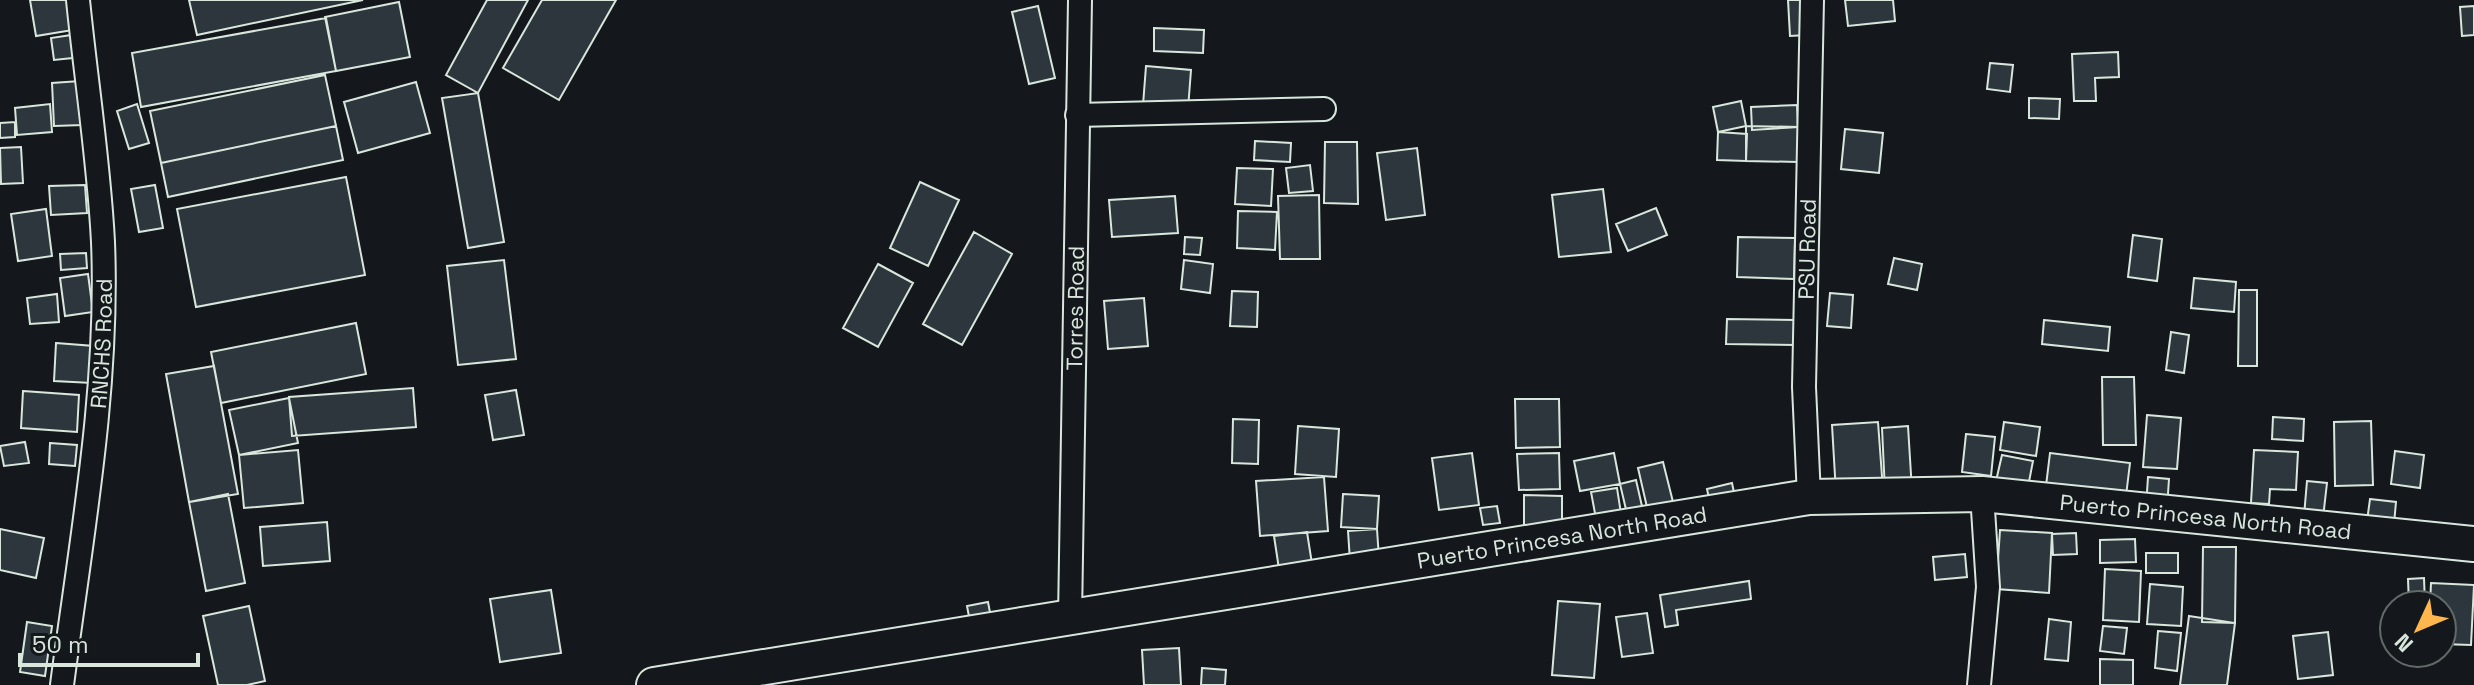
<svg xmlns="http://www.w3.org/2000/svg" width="2474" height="685" viewBox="0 0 2474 685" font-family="'Space Grotesk',sans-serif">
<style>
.building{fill:#2c363c;stroke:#d8e6dc;stroke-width:2}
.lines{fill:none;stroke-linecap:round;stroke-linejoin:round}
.minor-casing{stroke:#d8e6dc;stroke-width:26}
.primary-casing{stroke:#d8e6dc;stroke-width:38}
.minor{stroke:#14181c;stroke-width:22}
.primary{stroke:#14181c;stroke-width:34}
.labels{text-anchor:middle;stroke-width:6;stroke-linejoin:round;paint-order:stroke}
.street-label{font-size:22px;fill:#d8e6dc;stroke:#14181c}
</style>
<rect width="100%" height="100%" fill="#14181c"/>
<path class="building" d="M30,0H75L79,29L36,36Z
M189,0H363L197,35Z
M487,0H528L478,93L446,75Z
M542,0H616L559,100L503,68Z
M1788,0H1806L1807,35L1790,36Z
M1845,0H1893L1895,21L1848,26Z
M399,2L410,57L336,71L325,17Z
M1038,6L1055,78L1029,84L1012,12Z
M2474,6V35L2462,36L2460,7Z
M326,18L336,71L141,107L132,53Z
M1154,28L1204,30L1203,53L1154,51Z
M78,34L82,57L54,60L51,38Z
M2118,52L2119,77L2095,78L2096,101H2074L2072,54Z
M1990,63L2013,65L2010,92L1987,89Z
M1146,66L1191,70L1188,109L1143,105Z
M325,75L336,126L161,163L150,111Z
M80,81L82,125L54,126L52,83Z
M416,82L430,133L358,153L344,102Z
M478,93L504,242L468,248L442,98Z
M2029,98L2060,99L2059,119L2029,118Z
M1741,101L1746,126L1718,132L1713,107Z
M50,104L52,132L17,135L15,108Z
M137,104L149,143L129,149L117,111Z
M1797,105L1798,127L1752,130L1751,107Z
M15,122V137L0,138V123Z
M336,126L343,160L168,197L161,163Z
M1746,126L1798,127V162L1746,161Z
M1845,129L1883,133L1879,173L1841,169Z
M1718,132L1747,134L1746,161L1717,160Z
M1255,141L1291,143L1290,162L1254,160Z
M1325,142H1357L1358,204L1324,203Z
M21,147L23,183L1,184L0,148Z
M1417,148L1425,215L1386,220L1377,153Z
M1310,165L1313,191L1289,193L1286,168Z
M1237,168L1273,169L1271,206L1235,204Z
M346,177L365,275L196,307L177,209Z
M920,182L959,200L928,266L890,248Z
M85,185L87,213L51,215L49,186Z
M155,185L163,228L139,232L131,189Z
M1603,189L1611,252L1559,257L1552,195Z
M1319,195L1320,259H1280L1278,196Z
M1175,196L1178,233L1112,237L1109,200Z
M1656,208L1667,235L1628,251L1616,224Z
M46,209L52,256L18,261L11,214Z
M1238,211L1277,212L1275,250L1237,248Z
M974,232L1012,254L962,345L923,324Z
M2133,235L2162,239L2157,281L2128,277Z
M1185,237L1202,238L1200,255L1184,254Z
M1738,237L1795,238L1794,279L1737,277Z
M86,253L87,268L61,270L60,254Z
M1894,258L1922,264L1917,290L1888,284Z
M504,260L516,359L458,365L447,266Z
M1184,260L1213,264L1210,293L1181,289Z
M878,264L913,283L878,347L843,328Z
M88,274L93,312L65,316L60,278Z
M2194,278L2236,282L2234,312L2191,308Z
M2239,290H2257V366H2238Z
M1232,291L1258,292L1257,327L1230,326Z
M1830,293L1853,295L1851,328L1827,326Z
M57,294L59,322L30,324L27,298Z
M1144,298L1148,346L1108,349L1104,301Z
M1727,319L1796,320V345L1726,344Z
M2044,320L2110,327L2108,351L2042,344Z
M356,323L366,374L221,403L211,352Z
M2171,332L2189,335L2184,373L2166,370Z
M56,343L94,346L92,383L54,381Z
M214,366L238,494L189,502L166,374Z
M2102,377H2134L2136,445H2103Z
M413,388L416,427L292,436L289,397Z
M516,390L524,435L493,440L485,395Z
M23,391L79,395L77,432L21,428Z
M289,398L298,443L239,455L229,410Z
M1515,399H1559L1560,447L1516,448Z
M2147,415L2181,418L2177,469L2143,467Z
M2273,417L2304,419L2303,441L2272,439Z
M1233,419L1259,420L1258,464L1232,463Z
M2371,421L2373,485L2335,486L2334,422Z
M1878,422L1883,490L1836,493L1832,425Z
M2004,422L2040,427L2036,456L2000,450Z
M1298,426L1339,429L1336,477L1295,474Z
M1908,426L1912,491L1885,492L1882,428Z
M1966,434L1995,437L1991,476L1962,472Z
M25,442L29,463L4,466L0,446Z
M50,443L77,445L75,466L49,464Z
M298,450L303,503L244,508L239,455Z
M2254,450L2298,452L2296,490L2270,489L2269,504L2251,503Z
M2395,451L2424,455L2420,488L2391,484Z
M1472,453L1479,505L1439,510L1432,458Z
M1559,453L1560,489L1519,490L1517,454Z
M1614,453L1620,484L1580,491L1574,461Z
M2050,453L2130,463L2126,496L2046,486Z
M2002,455L2033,461L2028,487L1996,481Z
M1663,462L1675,510L1649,516L1638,468Z
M1324,477L1328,531L1260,536L1256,481Z
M2148,477L2169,479L2167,509L2146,507Z
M1636,480L1644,515L1628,518L1620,484Z
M2307,481L2327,483L2323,518L2304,516Z
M1732,483L1736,502L1711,508L1707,489Z
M1617,488L1622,520L1597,524L1591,492Z
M228,494L245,583L206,591L189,502Z
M1343,494L1379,496L1377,529L1341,527Z
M1524,495L1562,496V530L1524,529Z
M2370,499L2396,502L2394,524L2367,521Z
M1497,506L1500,523L1483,525L1480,508Z
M327,522L330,561L263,566L260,527Z
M0,529L44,538L36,578L0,570Z
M1377,529L1379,559L1350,561L1348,531Z
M2000,530L2052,533L2049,593L1996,589Z
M1307,532L1312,564L1279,569L1274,536Z
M2076,533L2077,554L2053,555L2052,534Z
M2135,539L2136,562L2100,563V540Z
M2203,547H2236L2235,623L2202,622Z
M2146,553H2178V573H2146Z
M1965,554L1967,577L1935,580L1933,557Z
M2105,569L2141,571L2139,622L2103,620Z
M2424,578L2425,605H2409L2408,579Z
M1749,581L1751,599L1676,610L1678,625L1665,627L1660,595Z
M2431,583L2474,585L2471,645L2442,644V605H2430Z
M2150,584L2183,587L2181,626L2147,624Z
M551,590L561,653L500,662L490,599Z
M1558,601L1600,604L1594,678L1552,675Z
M988,602L992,623L971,627L967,606Z
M249,606L265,681L247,685H218L203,616Z
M1647,613L1653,653L1622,657L1616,617Z
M2189,616L2235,623L2227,685H2180Z
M2049,619L2071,622L2068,661L2045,659Z
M27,622L52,626L45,676L20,672Z
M2103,626L2127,628L2124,654L2100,651Z
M2158,631L2181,633L2177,671L2155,668Z
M2328,632L2333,675L2298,679L2293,636Z
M1179,648L1181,685H1144L1142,650Z
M2100,659L2133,660V685H2100Z
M1202,668L1226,670L1225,685H1201Z"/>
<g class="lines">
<defs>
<g id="minor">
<path d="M1077,115L1324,109"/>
<path id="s1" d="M1809,497L1804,387L1812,0"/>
<path id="s2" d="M1070,618L1080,0"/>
<path id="s3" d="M62,685C81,539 109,390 103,242C99,162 86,80 78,0"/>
<path d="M1979,685L1988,587L1982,494"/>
</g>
<g id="primary">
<path id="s4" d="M654,685L1809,497L1982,494L2474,544"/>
</g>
</defs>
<use href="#minor" class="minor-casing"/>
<use href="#primary" class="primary-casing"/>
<use href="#minor" class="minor"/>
<use href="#primary" class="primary"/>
</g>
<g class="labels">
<g class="street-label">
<text dy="8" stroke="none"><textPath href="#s1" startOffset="248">PSU Road</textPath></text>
<text dy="8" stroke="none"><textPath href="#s2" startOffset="310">Torres Road</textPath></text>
<text dy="8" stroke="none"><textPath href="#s3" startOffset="344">RNCHS Road</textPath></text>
<text dy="8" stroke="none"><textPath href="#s4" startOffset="1568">Puerto Princesa North Road</textPath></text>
<text dy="8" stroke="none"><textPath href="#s4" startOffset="920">Puerto Princesa North Road</textPath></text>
</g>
</g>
<g transform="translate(2418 629) rotate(226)"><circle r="38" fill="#14181c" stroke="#626a69" stroke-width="2"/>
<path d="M0-6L14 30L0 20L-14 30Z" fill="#ffb74d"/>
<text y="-12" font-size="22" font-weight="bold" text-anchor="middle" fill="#d8e6dc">N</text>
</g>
<path d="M20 653v12h178v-12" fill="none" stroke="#d8e6dc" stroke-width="4"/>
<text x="32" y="653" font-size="24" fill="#d8e6dc" stroke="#14181c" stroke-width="6" paint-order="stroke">50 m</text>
</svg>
